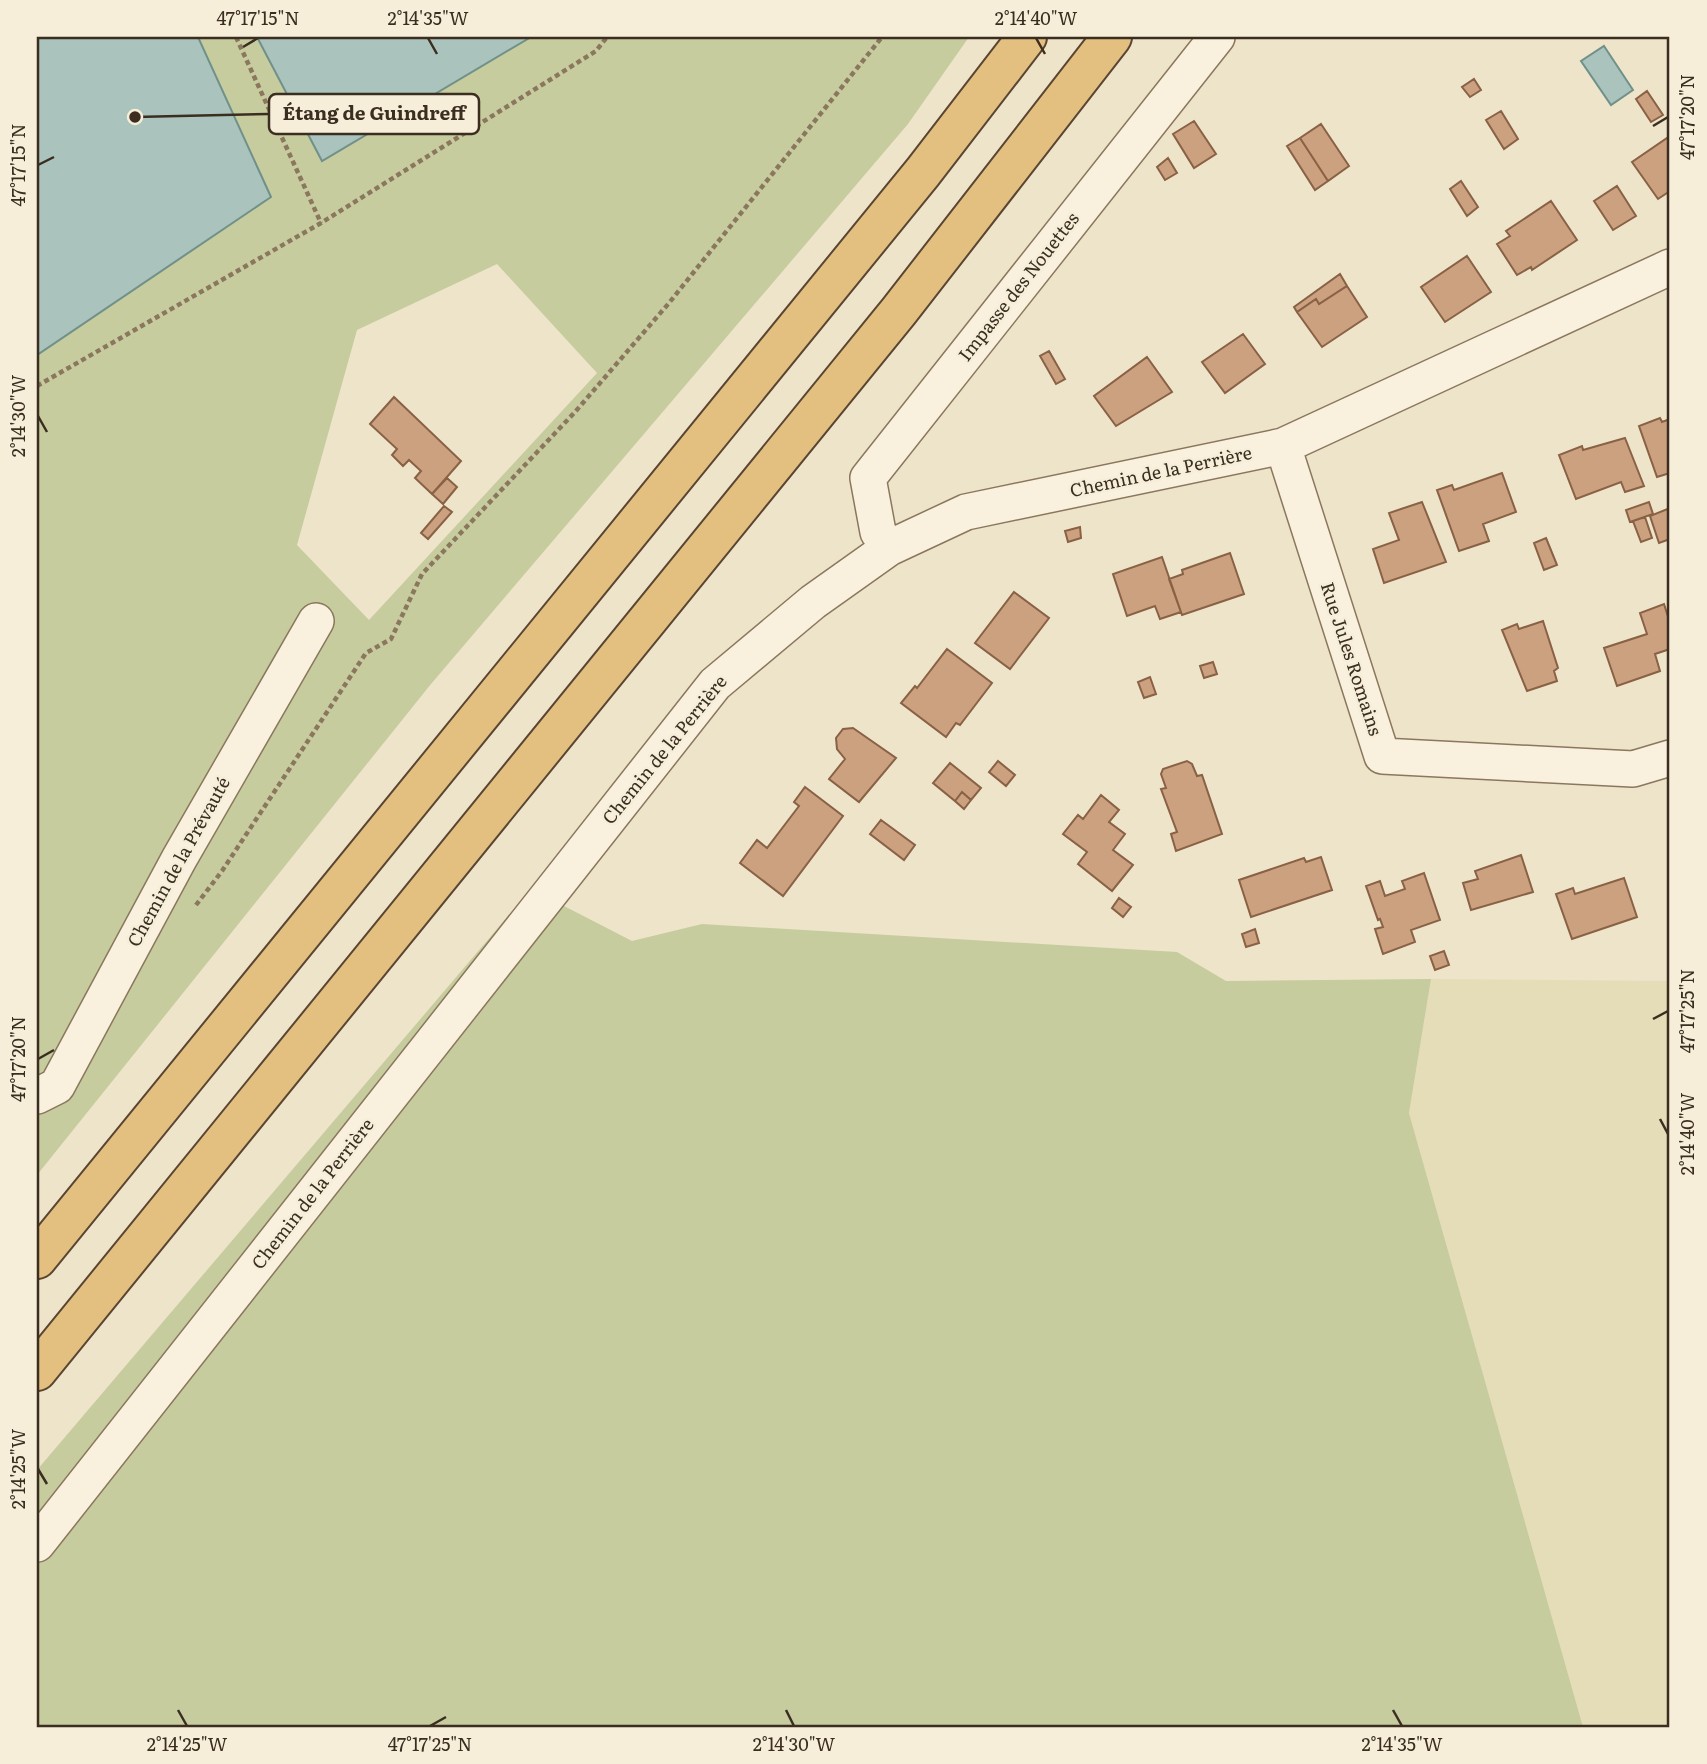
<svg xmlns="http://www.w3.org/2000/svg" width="1707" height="1764" viewBox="0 0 1707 1764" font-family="Literata,serif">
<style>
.farmland{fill:#e4ddb7}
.green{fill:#c6cc9d;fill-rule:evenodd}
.water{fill:#aac3bc;stroke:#70918a;stroke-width:2}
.building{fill:#cba180;stroke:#896144;stroke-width:2}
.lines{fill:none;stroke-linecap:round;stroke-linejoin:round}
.minor-casing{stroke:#8a775e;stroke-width:38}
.trunk-casing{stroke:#594532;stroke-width:42}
.path{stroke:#8a775e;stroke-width:4.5;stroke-dasharray:5 3.5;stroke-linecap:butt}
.minor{stroke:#f9f1dd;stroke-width:35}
.trunk{stroke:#e4c080;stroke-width:38}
.ticks{fill:none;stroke:#3b2e21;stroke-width:2.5}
.labels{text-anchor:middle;stroke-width:5;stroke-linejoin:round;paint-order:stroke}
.street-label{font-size:18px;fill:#3b2e21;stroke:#f6eed9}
.leader{fill:none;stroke:#3b2e21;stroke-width:2.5}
.callout-dot{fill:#3b2e21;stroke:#f6eed9;stroke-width:2.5}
.callout{fill:#f6eed9;stroke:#3b2e21;stroke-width:2.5}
.callout-label{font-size:19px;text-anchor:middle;font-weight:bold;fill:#3b2e21}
.neatline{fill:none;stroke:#3b2e21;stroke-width:2.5}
.ticks-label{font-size:18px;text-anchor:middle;fill:#3b2e21}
</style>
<rect width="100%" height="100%" fill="#eee4c9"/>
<path class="farmland" d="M1431,979L1670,981V1727H1583L1409,1113Z"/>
<path class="green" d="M198,37H257L322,161L531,37H969L908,124L431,684L37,1175V355L270,197ZM497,264L597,373L369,620L297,545L357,330Z
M531,889L632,941L702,924L1177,952L1226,981L1431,979L1409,1113L1583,1727H37V1470Z"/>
<path class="water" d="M37,37H198L271,197L37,355Z
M257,37H531L322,161Z
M1604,46L1633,90L1611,105L1581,61Z"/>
<path class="building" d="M1474,79L1481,90L1470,97L1462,87Z
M1647,91L1663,115L1651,122L1636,99Z
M1501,111L1518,139L1504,149L1486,120Z
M1194,121L1216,154L1194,168L1173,134Z
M1321,124L1349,166L1328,181L1300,138Z
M1670,136V191L1658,199L1632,162Z
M1300,138L1328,181L1315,190L1287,146Z
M1168,158L1177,173L1165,180L1157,167Z
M1461,181L1478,207L1467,216L1450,189Z
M1617,186L1636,216L1613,230L1594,201Z
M1551,201L1577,240L1532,270L1531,267L1517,275L1497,244L1510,236L1506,231Z
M1467,256L1491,292L1445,322L1421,287Z
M1340,274L1347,286L1319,304L1316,299L1297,312L1294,307Z
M1347,286L1367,317L1322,347L1297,312L1316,299L1319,304Z
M1243,334L1265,364L1225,393L1202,362Z
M1049,351L1065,379L1056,384L1040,356Z
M1147,357L1172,392L1116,426L1094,396Z
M394,397L461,461L432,494L415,478L421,471L409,460L403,466L392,455L397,449L370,424Z
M1660,418L1662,422L1670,419V473L1657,477L1639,426Z
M1625,438L1644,486L1625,492L1621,482L1576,499L1559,455L1582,446L1583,450Z
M1502,473L1516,512L1483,524L1489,541L1459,551L1437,490L1452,485L1454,490Z
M447,478L457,487L443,504L432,494Z
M1422,502L1446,562L1384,583L1373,549L1399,540L1389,513Z
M1649,502L1653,514L1630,522L1626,510Z
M444,506L452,512L428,539L421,533Z
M1670,508V539L1659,543L1650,516Z
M1645,517L1652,538L1641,542L1633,521Z
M1080,527L1081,538L1068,542L1065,531Z
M1546,538L1557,565L1544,570L1534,543Z
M1230,553L1244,594L1182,615L1169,579L1183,574L1182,570Z
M1162,557L1181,612L1160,619L1155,606L1127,616L1113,574Z
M1014,592L1049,618L1010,669L975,643Z
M1664,604L1670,623V649L1655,654L1660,671L1617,686L1604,648L1647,634L1640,613Z
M1543,621L1558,668L1554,671L1557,681L1527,691L1502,630L1517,624L1519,629Z
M947,649L992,683L960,725L956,723L946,737L901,703L915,686L917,688Z
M1213,662L1217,674L1204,678L1200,666Z
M1150,677L1156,694L1144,698L1138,682Z
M853,728L896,758L859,802L829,779L845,759L837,749L836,738L843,729Z
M998,761L1015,775L1006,786L989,772Z
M1187,761L1192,764L1197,776L1202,775L1222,834L1176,851L1171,834L1177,832L1161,789L1166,788L1161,774L1163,769Z
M950,763L981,788L971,800L962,792L955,801L933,783Z
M805,787L843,816L783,896L740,863L757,840L767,848L799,806L794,802Z
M962,792L971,800L964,809L955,801Z
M1101,795L1119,810L1109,822L1125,834L1113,850L1133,865L1112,891L1078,864L1087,852L1063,834L1078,815L1083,819Z
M881,820L915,845L904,860L870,834Z
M1521,855L1533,892L1471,910L1463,883L1478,879L1475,871Z
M1321,857L1332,890L1251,917L1239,880L1304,858L1306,862Z
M1424,873L1440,920L1411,930L1415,942L1383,954L1375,929L1383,927L1380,919L1378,920L1366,886L1380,881L1385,896L1405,889L1402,881Z
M1624,878L1637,917L1572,939L1556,894L1573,888L1575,894Z
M1119,898L1131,907L1123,917L1112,908Z
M1255,929L1259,943L1246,947L1242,934Z
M1444,951L1449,965L1435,970L1430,956Z"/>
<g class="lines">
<defs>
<path id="minor" d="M1283,446L1382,756L1633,769L1670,758
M889,548L878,532L868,478L1217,37
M37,1096L57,1086L179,859L316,621
M37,1544L715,684L813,602L889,548L966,512L1283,446L1670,267"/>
<path id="trunk" d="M37,1259L923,172L1027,37
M37,1371L899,311L1112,37"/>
</defs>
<use href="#minor" class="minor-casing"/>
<use href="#trunk" class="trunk-casing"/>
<path class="path" d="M236,37L321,223
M37,386L321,223L596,51L607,37
M196,905L222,871L366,653L391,639L422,574L575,412L669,303L882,37"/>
<use href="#minor" class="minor"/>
<use href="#trunk" class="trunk"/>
</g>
<path class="ticks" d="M428,38L437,54M1036,38L1045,54M243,47L258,38M1653,126L1668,117M38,165L54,157M38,416L47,432M1653,1019L1668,1011M38,1059L54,1050M1660,1119L1668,1134M38,1469L47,1484M178,1710L187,1726M786,1710L794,1726M1393,1710L1402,1726M430,1726L446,1717"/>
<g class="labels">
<g class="street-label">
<text transform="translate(1019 287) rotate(-52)" y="6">Impasse des Nouettes</text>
<text transform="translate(1161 472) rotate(-12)" y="6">Chemin de la Perrière</text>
<text transform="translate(1351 659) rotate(72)" y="6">Rue Jules Romains</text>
<text transform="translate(665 750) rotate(-51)" y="6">Chemin de la Perrière</text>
<text transform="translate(179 862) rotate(-61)" y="6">Chemin de la Prévauté</text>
<text transform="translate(313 1194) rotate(-52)" y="6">Chemin de la Perrière</text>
</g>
</g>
<path class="leader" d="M135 117L269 114"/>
<circle class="callout-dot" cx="135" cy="117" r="7"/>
<rect class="callout" x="269" y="94" width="210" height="40" rx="7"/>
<g class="callout-label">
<text x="374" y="120">Étang de Guindreff</text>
</g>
<rect width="1707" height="1764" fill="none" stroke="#f6eed9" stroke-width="77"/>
<rect x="38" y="38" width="1630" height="1688" class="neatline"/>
<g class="ticks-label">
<text x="258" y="25">47°17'15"N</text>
<text x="428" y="25">2°14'35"W</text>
<text x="1036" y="25">2°14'40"W</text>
<text transform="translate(1688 117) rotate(-90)" y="6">47°17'20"N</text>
<text transform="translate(19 165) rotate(-90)" y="6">47°17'15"N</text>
<text transform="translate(19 416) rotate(-90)" y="6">2°14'30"W</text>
<text transform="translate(1688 1011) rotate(-90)" y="6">47°17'25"N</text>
<text transform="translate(19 1059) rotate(-90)" y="6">47°17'20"N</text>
<text transform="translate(1688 1134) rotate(-90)" y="6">2°14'40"W</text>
<text transform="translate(19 1469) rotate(-90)" y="6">2°14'25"W</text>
<text x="187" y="1751">2°14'25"W</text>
<text x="430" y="1751">47°17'25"N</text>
<text x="794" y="1751">2°14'30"W</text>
<text x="1402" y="1751">2°14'35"W</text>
</g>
</svg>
